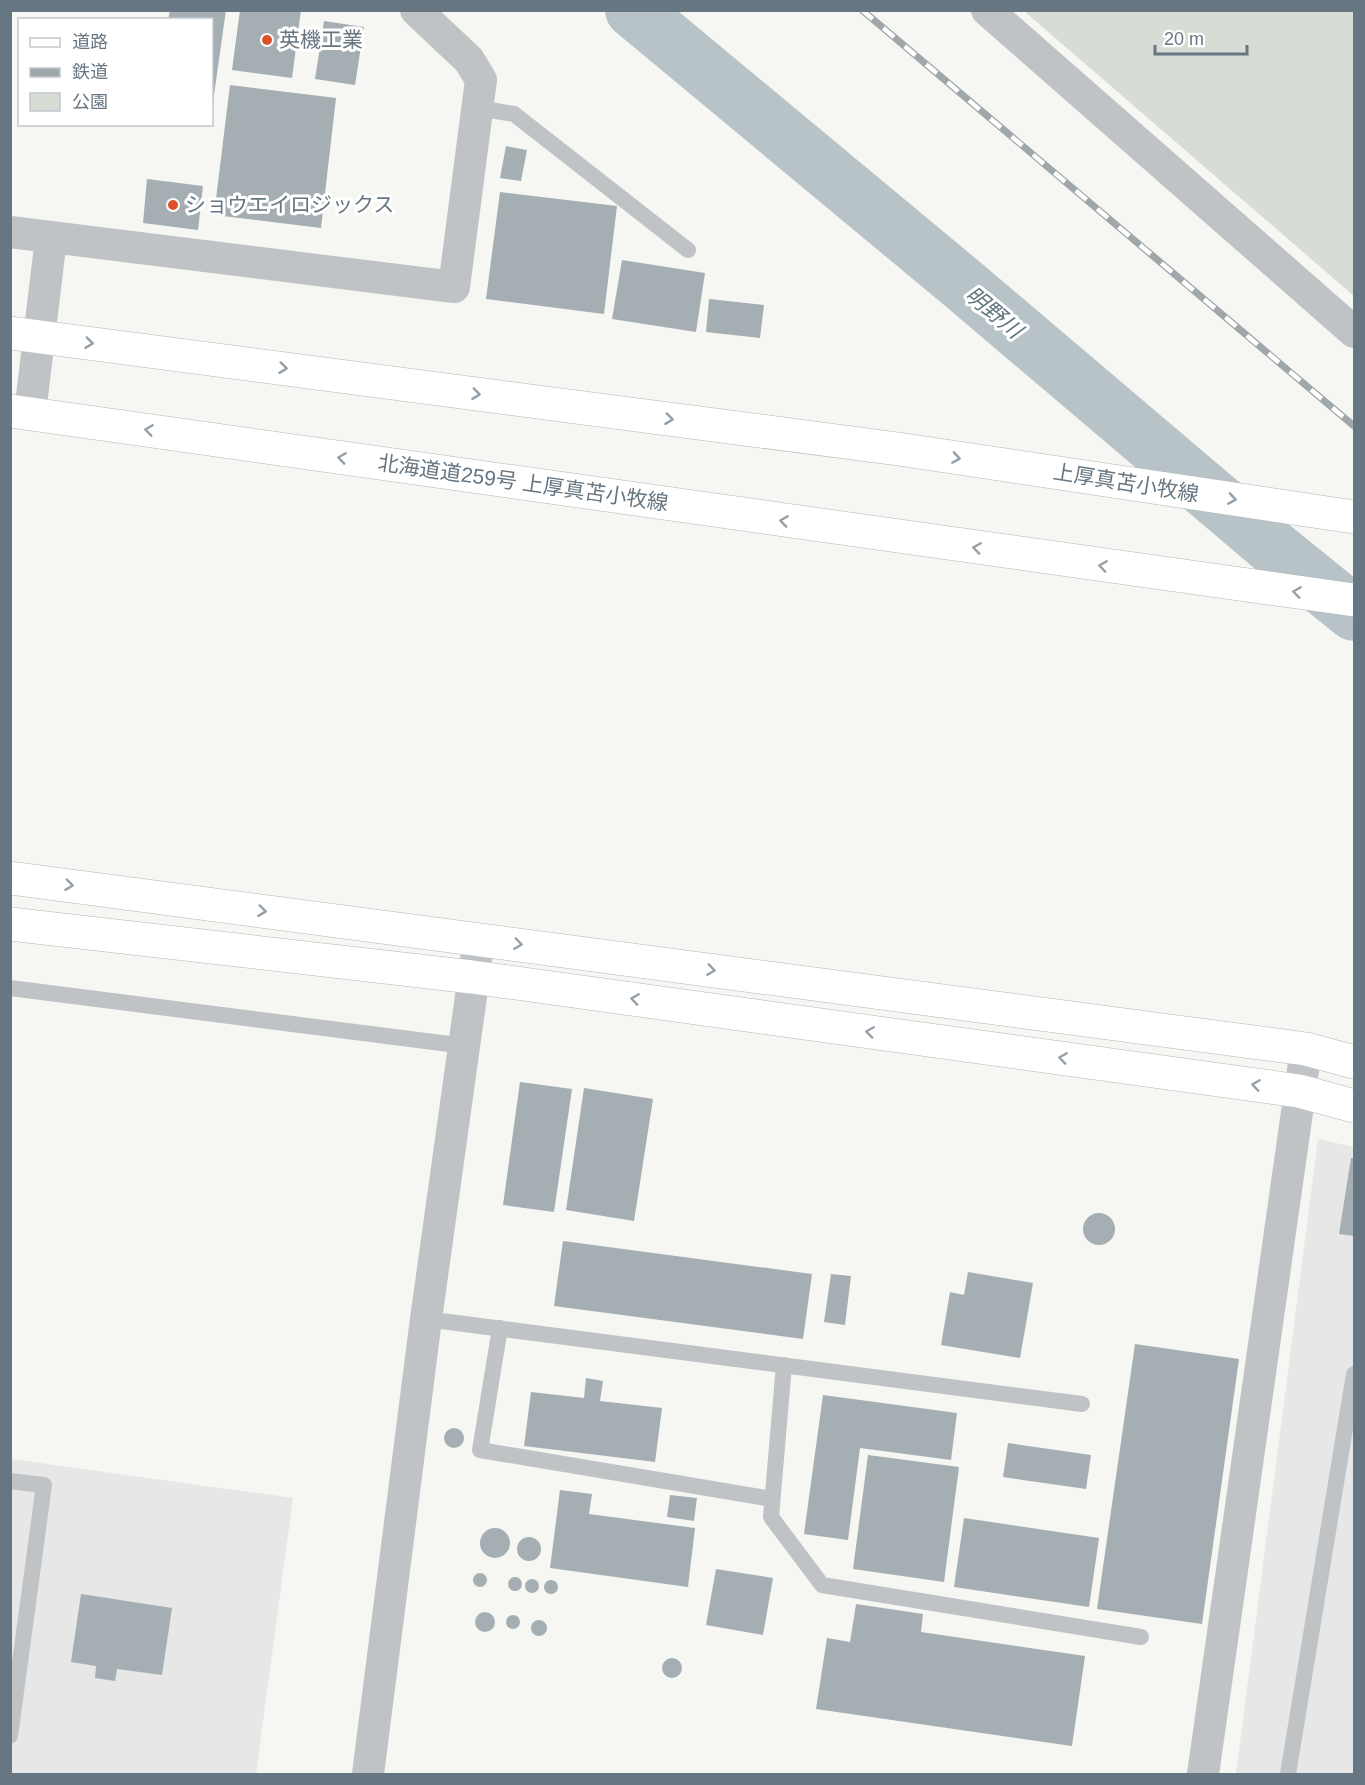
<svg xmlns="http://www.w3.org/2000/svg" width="1365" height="1785" viewBox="0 0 1365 1785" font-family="Helvetica,'Noto Sans JP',sans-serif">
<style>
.built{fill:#e6e7e6}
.green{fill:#d7dcd4}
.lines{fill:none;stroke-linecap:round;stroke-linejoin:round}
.river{stroke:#b8c3c7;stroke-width:56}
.building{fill:#a5aeb3}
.secondary-casing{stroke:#b1b7bb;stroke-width:34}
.lane{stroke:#bfc3c6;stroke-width:16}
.street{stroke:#bfc3c6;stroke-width:32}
.secondary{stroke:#fff;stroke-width:33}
.rail-casing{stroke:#a0a7ab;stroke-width:7}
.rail{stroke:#fff;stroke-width:4.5;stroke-dasharray:14;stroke-linecap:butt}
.oneway{stroke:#949fa8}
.poi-dot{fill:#db512d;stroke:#fff;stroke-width:2}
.labels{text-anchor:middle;stroke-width:6;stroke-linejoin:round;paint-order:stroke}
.poi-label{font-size:21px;fill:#667682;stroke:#fff;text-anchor:start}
.street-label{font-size:21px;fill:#667682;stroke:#fff}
.water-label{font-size:22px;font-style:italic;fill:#62777f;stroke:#fff}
</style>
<rect width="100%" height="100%" fill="#f6f6f2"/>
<path class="built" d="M1318,1139L1354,1147V1774H1236Z
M11,1459L293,1498L256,1774H11Z"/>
<path class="green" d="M1024,11H1354V296Z"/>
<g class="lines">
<path class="river" d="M633,10L965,286L1276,550L1354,613"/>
</g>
<path class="building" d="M170,10H226L213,102L212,20H168Z
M240,10H301L292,78L232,70Z
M324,21L364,27L355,85L315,79Z
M230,85L336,98L321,228L214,215Z
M506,146L527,150L521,181L500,178Z
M147,179L203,186L198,230L143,223Z
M500,192L617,206L604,314L486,299Z
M622,260L705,273L696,332L612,319Z
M709,299L764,305L760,338L706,332Z
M520,1082L572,1089L554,1212L503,1205Z
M584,1088L653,1099L634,1221L566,1210Z
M1351,1158H1354V1236L1339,1234Z
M1083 1229a16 16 0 1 1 32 0a16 16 0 1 1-32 0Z
M563,1241L812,1274L803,1339L554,1306Z
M968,1272L1033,1283L1020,1358L941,1345L950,1292L964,1295Z
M831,1274L851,1276L845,1325L824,1322Z
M1135,1344L1239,1359L1202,1624L1097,1609Z
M586,1378L603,1381L600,1401L662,1408L655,1462L524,1446L531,1392L584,1398Z
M823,1395L957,1413L951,1460L860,1448L848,1540L804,1534Z
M444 1438a10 10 0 1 1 20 0a10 10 0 1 1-20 0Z
M1008,1443L1091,1455L1086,1489L1003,1477Z
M868,1455L959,1467L944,1582L853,1569Z
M560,1490L592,1494L589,1514L695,1528L688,1587L550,1568Z
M670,1495L697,1498L694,1521L667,1517Z
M964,1518L1099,1538L1089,1607L954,1587Z
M480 1543a15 15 0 1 1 30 0a15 15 0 1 1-30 0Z
M517 1549a12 12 0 1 1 24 0a12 12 0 1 1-24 0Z
M716,1569L773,1578L763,1635L706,1625Z
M473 1580a7 7 0 1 1 14 0a7 7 0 1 1-14 0Z
M508 1584a7 7 0 1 1 14 0a7 7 0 1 1-14 0Z
M525 1586a7 7 0 1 1 14 0a7 7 0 1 1-14 0Z
M544 1587a7 7 0 1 1 14 0a7 7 0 1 1-14 0Z
M81,1594L172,1608L162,1675L117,1669L115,1681L95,1678L96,1666L71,1662Z
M856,1604L923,1614L921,1632L1085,1656L1072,1746L816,1709L827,1638L850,1642Z
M475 1622a10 10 0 1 1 20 0a10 10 0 1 1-20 0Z
M506 1622a7 7 0 1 1 14 0a7 7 0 1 1-14 0Z
M531 1628a8 8 0 1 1 16 0a8 8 0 1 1-16 0Z
M662 1668a10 10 0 1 1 20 0a10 10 0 1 1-20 0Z"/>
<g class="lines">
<defs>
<path id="secondary" d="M10,333L898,449L1354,517
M10,411L1354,600
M10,878L1306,1049L1354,1062
M10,924L472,977L1299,1091L1354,1106"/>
</defs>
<use href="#secondary" class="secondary-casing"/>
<path class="lane" d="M478,108L514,114L688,250
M10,988L465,1046
M426,1319L1082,1404
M500,1328L480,1450L772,1499
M784,1365L771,1517L822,1585L1141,1637
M10,1481L44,1485L10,1736
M1288,1774L1354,1374"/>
<path class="street" d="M987,10L1354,332
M10,232L454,287L481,80L469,60L416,10
M30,413L51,238
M368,1774L426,1319L479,939
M1203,1774L1306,1049"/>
<use href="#secondary" class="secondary"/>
<defs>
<path id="rail" d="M862,10L1354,426"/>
</defs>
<use href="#rail" class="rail-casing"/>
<use href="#rail" class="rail"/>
</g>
<defs><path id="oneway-chevron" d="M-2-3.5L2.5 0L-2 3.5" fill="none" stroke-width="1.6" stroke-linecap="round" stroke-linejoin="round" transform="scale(1.5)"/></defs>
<g class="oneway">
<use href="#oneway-chevron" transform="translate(89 343) rotate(7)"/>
<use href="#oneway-chevron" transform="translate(283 368) rotate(7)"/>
<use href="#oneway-chevron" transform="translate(476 394) rotate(7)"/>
<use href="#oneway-chevron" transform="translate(669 419) rotate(7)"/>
<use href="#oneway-chevron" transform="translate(149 430) rotate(-172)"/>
<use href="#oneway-chevron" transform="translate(342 458) rotate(-172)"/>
<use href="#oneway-chevron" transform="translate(956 458) rotate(9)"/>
<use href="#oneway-chevron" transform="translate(1232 499) rotate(9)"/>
<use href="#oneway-chevron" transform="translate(784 521) rotate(-172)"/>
<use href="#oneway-chevron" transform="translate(977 548) rotate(-172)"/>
<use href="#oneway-chevron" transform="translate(1103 566) rotate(-172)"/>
<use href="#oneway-chevron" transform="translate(1297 592) rotate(-172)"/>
<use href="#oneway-chevron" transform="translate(69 885) rotate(7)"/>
<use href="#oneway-chevron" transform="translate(262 911) rotate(7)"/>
<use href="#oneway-chevron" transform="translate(518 944) rotate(8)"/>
<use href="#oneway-chevron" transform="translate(711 970) rotate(8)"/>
<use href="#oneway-chevron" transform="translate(635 999) rotate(-172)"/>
<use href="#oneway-chevron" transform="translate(870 1032) rotate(-172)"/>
<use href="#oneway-chevron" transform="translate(1063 1058) rotate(-172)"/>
<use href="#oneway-chevron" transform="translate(1256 1085) rotate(-172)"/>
</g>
<g class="poi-dot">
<circle cx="267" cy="40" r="6"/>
<circle cx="173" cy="205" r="6"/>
</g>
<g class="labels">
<g class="poi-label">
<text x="279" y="47">英機工業</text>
<text x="185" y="212">ショウエイロジックス</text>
</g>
<g class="street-label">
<text transform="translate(523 483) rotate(8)" y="7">北海道道259号 上厚真苫小牧線</text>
<text transform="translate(1126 483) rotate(9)" y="7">上厚真苫小牧線</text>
</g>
<g class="water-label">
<text transform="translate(994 312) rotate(40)" y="8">明野川</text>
</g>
</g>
<rect width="1365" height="1785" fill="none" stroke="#667682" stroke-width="24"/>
<rect x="18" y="18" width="195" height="108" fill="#ffffff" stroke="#c2c8cd" stroke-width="1.5"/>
<rect x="30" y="38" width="30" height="9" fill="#ffffff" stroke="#c2c8cd" stroke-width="1.5"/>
<text x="72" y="48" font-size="18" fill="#667682">道路</text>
<rect x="30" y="68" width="30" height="9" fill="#a0a7ab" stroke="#c2c8cd" stroke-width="1.5"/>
<text x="72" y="78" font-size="18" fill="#667682">鉄道</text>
<rect x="30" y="93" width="30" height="18" fill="#d7dcd4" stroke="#c2c8cd" stroke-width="1.5"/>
<text x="72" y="108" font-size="18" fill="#667682">公園</text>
<path d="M1155 45v9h92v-9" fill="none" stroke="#667682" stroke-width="3"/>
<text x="1164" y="45" font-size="18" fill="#667682" stroke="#ffffff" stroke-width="4.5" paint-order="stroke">20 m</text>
</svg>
